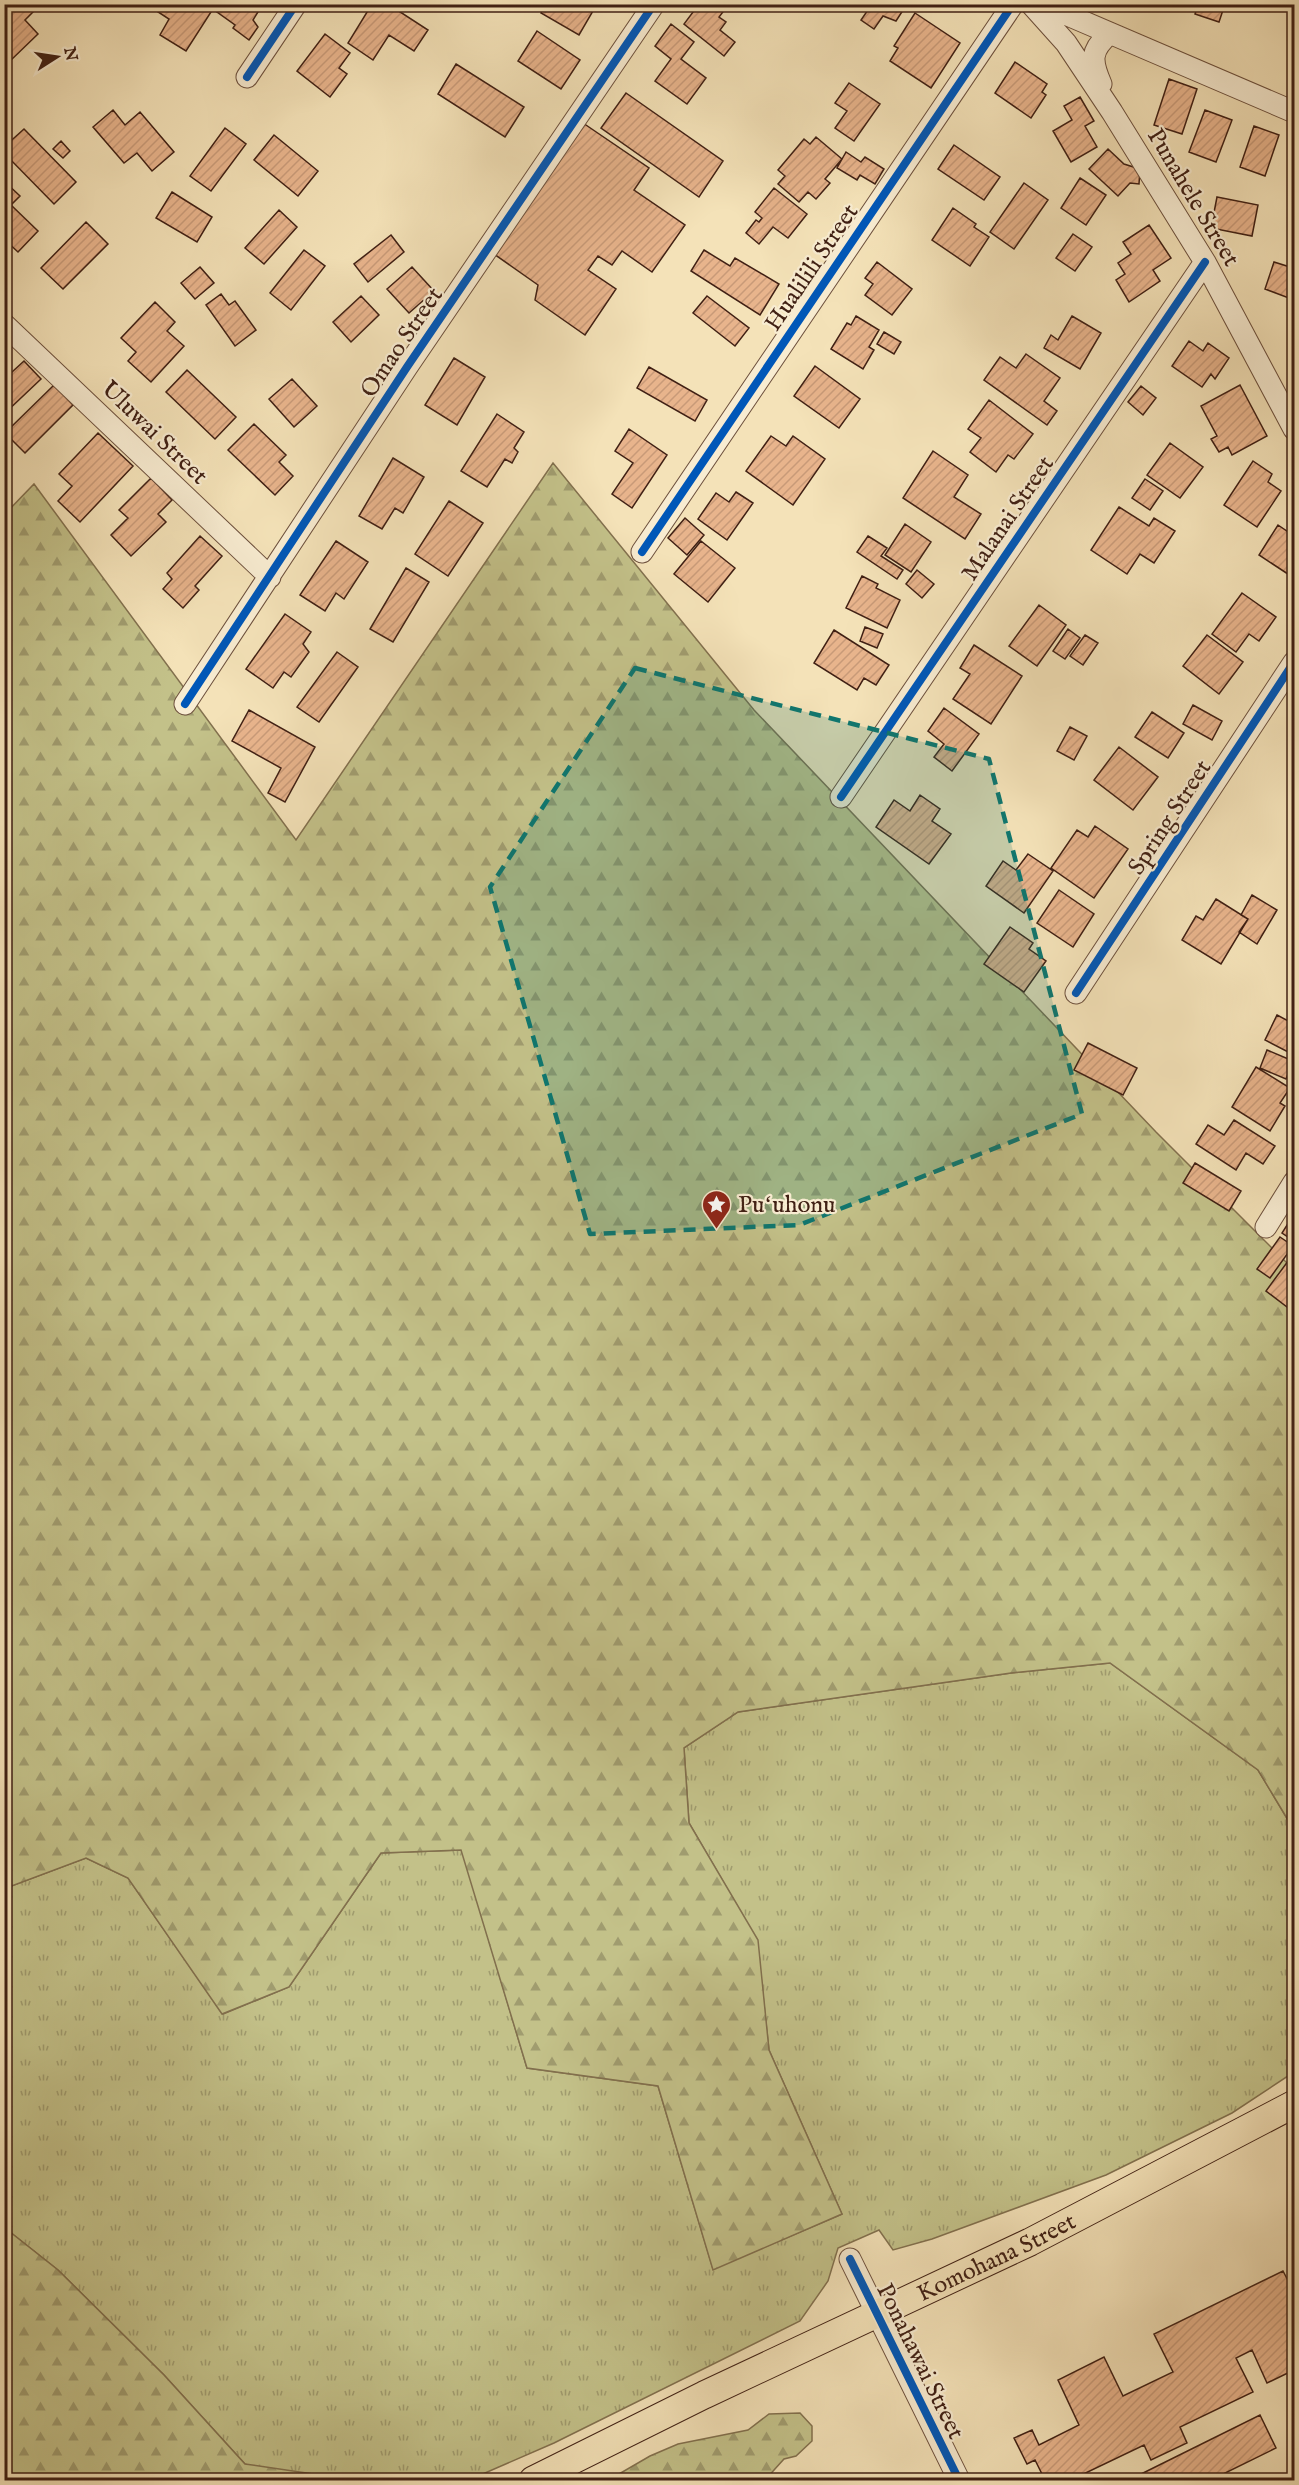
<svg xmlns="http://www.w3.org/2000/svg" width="1299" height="2485" viewBox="0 0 1299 2485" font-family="'IM FELL English',serif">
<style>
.grass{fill:url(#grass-tufts);stroke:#82704e;stroke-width:1.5}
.forest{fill:url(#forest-firs);stroke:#82704e;stroke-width:1.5}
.building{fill:url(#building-hatch);stroke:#402014;stroke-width:1.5}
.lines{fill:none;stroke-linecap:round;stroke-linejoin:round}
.minor-casing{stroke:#6d503d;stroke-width:23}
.major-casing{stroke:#402014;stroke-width:29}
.minor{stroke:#f8ecd1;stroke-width:21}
.major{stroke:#f4e2b8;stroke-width:27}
.cycleway-casing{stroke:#f8ecd1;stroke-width:11}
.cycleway{stroke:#0057b8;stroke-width:8}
.marked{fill:#0f766e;fill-opacity:0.2;stroke:#0f766e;stroke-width:4.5;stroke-dasharray:12 8;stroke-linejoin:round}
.labels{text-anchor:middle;stroke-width:4.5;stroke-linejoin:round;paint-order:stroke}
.street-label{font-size:24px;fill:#402014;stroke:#f8ecd1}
.poi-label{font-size:24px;fill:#402014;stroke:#f8ecd1;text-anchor:start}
</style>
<defs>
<pattern id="grass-tufts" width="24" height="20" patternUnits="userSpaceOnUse" patternTransform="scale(1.5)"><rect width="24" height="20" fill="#c3c189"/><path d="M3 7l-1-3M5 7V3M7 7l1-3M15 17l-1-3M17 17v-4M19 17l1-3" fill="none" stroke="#a09c6f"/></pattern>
<pattern id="forest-firs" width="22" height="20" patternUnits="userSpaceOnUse" patternTransform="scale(1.5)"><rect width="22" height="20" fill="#c3c189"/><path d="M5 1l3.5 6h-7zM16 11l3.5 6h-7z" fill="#a09c6f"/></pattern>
<pattern id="building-hatch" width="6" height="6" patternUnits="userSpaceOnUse" patternTransform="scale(1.5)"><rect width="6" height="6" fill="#e8b48c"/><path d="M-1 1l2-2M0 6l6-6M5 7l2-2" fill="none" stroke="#c89a78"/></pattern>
</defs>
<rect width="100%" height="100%" fill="#f4e2b8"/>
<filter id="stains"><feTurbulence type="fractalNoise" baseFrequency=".00333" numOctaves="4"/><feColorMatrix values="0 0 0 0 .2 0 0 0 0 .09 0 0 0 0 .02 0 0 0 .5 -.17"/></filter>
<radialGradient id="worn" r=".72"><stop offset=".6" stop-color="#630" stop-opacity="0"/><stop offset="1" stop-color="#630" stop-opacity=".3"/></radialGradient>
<path class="grass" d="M1110,1663L1258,1770L1294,1830V2072L1232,2113L1106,2175L932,2239L893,2250L879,2230L838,2248L828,2281L800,2321L554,2443L469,2480H289L245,2464L164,2375L58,2270L5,2228L4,1884L9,1887L86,1858L128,1878L223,2014L289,1987L381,1853L462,1850L527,2068L658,2086L713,2269L842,2214L769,2050L757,1940L689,1823L684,1748L738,1712L1011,1673Z"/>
<path class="forest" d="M553,463L754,710L1156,1132L1294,1270V1723L1290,1736L1294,1742V1830L1258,1770L1110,1663L1011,1673L738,1712L684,1748L689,1823L758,1940L769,2050L842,2214L713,2270L658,2086L527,2068L461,1850L381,1853L289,1987L222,2014L128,1878L86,1858L9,1887L5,1884L4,515L34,484L296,840Z
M5,2228L58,2270L164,2375L245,2464L354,2480H5Z
M800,2413L812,2426V2441L796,2456L784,2459L765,2480H589L619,2474L650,2456L678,2444L748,2430L769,2414Z"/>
<path class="building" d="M4,4H41L25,20L38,34L9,62L4,56Z
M155,4H198L211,12L186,51L160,35L169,19L152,8Z
M212,4H263L253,20L258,27L249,40L233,28L235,25L210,7Z
M372,4H388L428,30L414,51L389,35L373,60L348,43Z
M546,4H597L579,35L541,13Z
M699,4H729L719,17L726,22L720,30L735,42L724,56L684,24Z
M872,4H907L896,21L883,16L874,29L861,20Z
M1198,4H1225L1219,22L1195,14Z
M915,13L960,43L931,88L890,61L898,48L894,46Z
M671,24L694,42L681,59L706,78L687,104L655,81L671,59L655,46Z
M537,31L580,60L561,89L518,61Z
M325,34L350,53L339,68L347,74L330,97L297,71Z
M1015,62L1047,84L1042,92L1046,95L1031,118L995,93Z
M456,64L524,107L505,137L438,94Z
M1169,79L1197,89L1182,134L1154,125Z
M849,83L880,104L854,141L835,128L847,111L835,103Z
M626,93L723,161L699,197L601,128Z
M1080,97L1094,121L1085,126L1097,147L1071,162L1053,131L1072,120L1064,106Z
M113,110L125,125L140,112L174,152L152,171L137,153L124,163L93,127Z
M1205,110L1232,120L1216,162L1189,152Z
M583,123L649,168L634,190L685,225L652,272L622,251L612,265L598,256L588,270L616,289L585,335L535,300L538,285L494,254Z
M1254,126L1279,135L1265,176L1240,167Z
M225,128L246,144L211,191L190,176Z
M24,129L76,182L54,204L4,153V147Z
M274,135L318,171L298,196L254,160Z
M816,137L842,159L825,179L830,183L816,199L808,192L799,202L778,184L785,176L778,170L804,139L810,144Z
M61,141L70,151L63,158L53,149Z
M954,145L1000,177L984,200L938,169Z
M1108,149L1124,164L1140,169L1139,184L1130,183L1118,196L1089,169Z
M846,152L861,162L865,157L884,169L875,184L860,175L857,180L837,168Z
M1080,178L1106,195L1086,225L1061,208Z
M4,181L20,196L11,205L38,231L18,252L4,239Z
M1024,183L1048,200L1014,249L990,232Z
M774,188L807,214L788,238L773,227L759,244L746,233L756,220L759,222L762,218L755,212Z
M172,192L212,217L197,242L156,218Z
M1217,197L1258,205L1252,236L1211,228Z
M953,208L976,224L974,227L989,237L970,266L932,240Z
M279,210L297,227L264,264L245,248Z
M86,222L108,244L63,289L41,268Z
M1149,225L1171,258L1153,270L1160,281L1129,302L1116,280L1125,274L1118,263L1131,254L1123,242Z
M1073,234L1092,247L1075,271L1056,258Z
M391,235L404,252L368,282L354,264Z
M304,250L325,266L291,310L270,293Z
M704,250L730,266L735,258L779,284L760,315L691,271Z
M1294,252V300L1265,289L1274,262L1290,267Z
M877,262L912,289L892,315L865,295L873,284L865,278Z
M200,267L214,283L195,299L181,283Z
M412,267L434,291L409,313L387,289Z
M221,294L229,305L235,301L256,330L235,346L206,305Z
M361,296L379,315L351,342L333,322Z
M707,296L749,328L735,346L693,313Z
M155,302L175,322L167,331L184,346L151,382L128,361L136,352L121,338Z
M856,316L879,330L869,347L874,350L863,369L831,349L847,323L851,325Z
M1072,316L1101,333L1080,369L1044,348L1051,335L1058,340Z
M884,332L901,342L894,354L877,344Z
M1189,341L1203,351L1208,343L1229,358L1215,379L1211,374L1202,387L1172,366Z
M1026,354L1060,378L1044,401L1057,411L1047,425L984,380L1000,357L1016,368Z
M454,358L485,377L457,425L425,405Z
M24,361L41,379L4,414V364L12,372Z
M815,366L860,399L839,428L794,396Z
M649,367L707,400L695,421L637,388Z
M187,370L236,417L215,439L166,392Z
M292,379L317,406L294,427L269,399Z
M54,385L73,405L25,453L5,433Z
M1240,385L1267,436L1232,455L1228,447L1219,452L1211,439L1217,436L1201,406Z
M1141,386L1156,398L1143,415L1128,402Z
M989,400L1033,434L1014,459L1008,455L996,472L970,452L981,438L968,429Z
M497,414L524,432L514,448L518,452L512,463L505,459L487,487L461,471Z
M254,424L286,455L279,462L293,476L275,495L228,450Z
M629,429L667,455L632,508L612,494L633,463L615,451Z
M98,433L133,466L80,522L58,501L72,486L59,474Z
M771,436L786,446L793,436L825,459L793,505L746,471Z
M1170,443L1203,467L1180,498L1147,475Z
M933,451L968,475L954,497L981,514L965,539L903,498Z
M393,458L424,477L403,513L395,508L382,529L359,516Z
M1253,461L1272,474L1268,482L1281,491L1257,527L1224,505Z
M151,478L172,500L158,514L166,522L131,556L111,535L128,518L119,510Z
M1145,479L1163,491L1150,510L1132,498Z
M736,492L753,503L727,540L698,519L716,493L729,502Z
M449,501L483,523L448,576L415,554Z
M1119,507L1149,526L1154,518L1175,531L1154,563L1140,554L1127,574L1091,550Z
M685,518L704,535L687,555L668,538Z
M905,524L931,542L911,572L885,555Z
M1278,525L1294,536V578L1259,555Z
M200,536L222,556L195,586L199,590L183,608L163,589L172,579L167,573Z
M868,536L887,548L881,556L903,570L897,579L857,552Z
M336,541L368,562L344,599L336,593L325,611L300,595Z
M701,541L735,568L708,602L674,574Z
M406,568L429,582L393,642L370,629Z
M917,570L934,584L922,598L906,584Z
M862,576L878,584L876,588L900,600L887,628L846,608Z
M1242,593L1276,617L1259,641L1249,634L1236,652L1212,634Z
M1039,605L1066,625L1037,666L1009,646Z
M285,614L311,632L303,644L309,652L291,677L284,672L273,688L246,669Z
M865,627L883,634L877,648L860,641Z
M1068,629L1080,638L1065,659L1053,651Z
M834,630L889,665L876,685L864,678L857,690L814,663Z
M1085,635L1098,643L1083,665L1070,656Z
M1207,635L1243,662L1219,694L1183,666Z
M974,645L1022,676L991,724L953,699L970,674L960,668Z
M337,652L358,667L319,722L297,707Z
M1193,705L1222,721L1212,740L1183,724Z
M944,708L979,734L952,771L934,757L944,744L928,731Z
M249,710L315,747L285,802L268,793L281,768L232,741Z
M1152,712L1184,733L1168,758L1135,737Z
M1070,727L1087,736L1074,760L1057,751Z
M1119,747L1158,777L1133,810L1094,780Z
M920,795L940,809L932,821L951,834L929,864L876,827L894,800L910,811Z
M1095,826L1128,849L1094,898L1051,868L1077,830L1088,837Z
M1028,854L1053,871L1024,913L986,886L1003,861L1016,870Z
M1059,890L1094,914L1073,947L1037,923Z
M1252,895L1277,910L1257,944L1239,932L1248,919L1241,915Z
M1216,899L1248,919L1221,964L1182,940L1196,916L1203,920Z
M1010,927L1033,943L1029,949L1046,961L1024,992L984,964Z
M1277,1015L1294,1024V1055L1265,1040Z
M1088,1043L1137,1068L1123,1095L1074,1070Z
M1267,1050L1293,1061L1286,1079L1260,1068Z
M1256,1067L1290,1088L1280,1103L1285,1106L1270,1131L1232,1107Z
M1234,1120L1275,1146L1263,1164L1246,1153L1236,1170L1196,1144L1208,1125L1224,1135Z
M1195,1163L1241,1191L1229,1211L1183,1183Z
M1294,1214V1241L1282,1233Z
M1280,1237L1293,1246L1270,1278L1257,1269Z
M1294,1253V1298L1287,1307L1266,1291Z
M1283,2271L1294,2292V2370L1267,2383L1252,2350L1236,2358L1253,2392L1180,2427L1187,2443L1151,2460L1144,2445L1071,2480H1045L1035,2460L1027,2464L1014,2438L1032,2430L1039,2445L1079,2425L1058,2380L1104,2357L1123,2396L1173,2372L1154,2334Z
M1260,2415L1276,2448L1211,2480H1129Z"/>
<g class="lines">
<defs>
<path id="minor" d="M1031,4L1066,43L1112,112L1205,262L1294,429
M1042,4L1294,112
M247,77L296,4
M1101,84C1091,61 1090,51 1109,34
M4,324L270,577
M642,552L1013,4
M185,704L407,367L654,4
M841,797L1205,262
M1076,993L1294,662
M1266,1227L1294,1182
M850,2259L959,2480"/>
<g id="major">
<path id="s1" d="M533,2480L704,2395L1030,2242L1294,2104"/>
</g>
</defs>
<use href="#minor" class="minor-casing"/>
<use href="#major" class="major-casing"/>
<use href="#minor" class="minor"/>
<use href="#major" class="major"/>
<defs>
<path id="cycleway" d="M247,77L296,4
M642,552L1013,4
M185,704L407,367L654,4
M841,797L1205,262
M1076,993L1294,662
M850,2259L959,2480"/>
</defs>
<use href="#cycleway" class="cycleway-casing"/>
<use href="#cycleway" class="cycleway"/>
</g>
<path class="marked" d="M635,668L989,759L1082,1114L799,1225L590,1234L490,887Z"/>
<defs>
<symbol id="sight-pin" viewBox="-11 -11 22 30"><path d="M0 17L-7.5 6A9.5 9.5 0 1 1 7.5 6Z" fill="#8f2418" stroke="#f8ecd1"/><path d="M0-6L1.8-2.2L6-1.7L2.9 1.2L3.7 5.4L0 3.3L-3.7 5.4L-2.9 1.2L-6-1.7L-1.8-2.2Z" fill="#fff"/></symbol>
</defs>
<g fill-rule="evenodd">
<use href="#sight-pin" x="700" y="1188" width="33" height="45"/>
</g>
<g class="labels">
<g class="street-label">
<text transform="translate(1194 197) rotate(59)" y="8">Punahele Street</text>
<text transform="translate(811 267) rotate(-56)" y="8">Hualilili Street</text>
<text transform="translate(401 342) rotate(-56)" y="8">Omao Street</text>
<text transform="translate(155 432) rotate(44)" y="8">Uluwai Street</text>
<text transform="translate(1007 518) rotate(-56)" y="8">Malanai Street</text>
<text transform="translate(1169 817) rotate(-57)" y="8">Spring Street</text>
<text dy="8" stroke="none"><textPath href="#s1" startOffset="514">Komohana Street</textPath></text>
<text transform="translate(921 2361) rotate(64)" y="8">Ponahawai Street</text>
</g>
<g class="poi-label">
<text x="738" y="1212">Puʻuhonu</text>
</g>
</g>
<rect width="1299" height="2485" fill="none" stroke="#f4e2b8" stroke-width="24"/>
<rect x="6" y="6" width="1287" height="2473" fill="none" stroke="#402014" stroke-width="3"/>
<rect x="12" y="12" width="1275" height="2461" fill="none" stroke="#402014" stroke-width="1.5"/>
<g transform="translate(57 57) rotate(78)" stroke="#f8ecd1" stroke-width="4.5" paint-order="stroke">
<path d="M0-4.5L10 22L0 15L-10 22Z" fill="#402014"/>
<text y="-9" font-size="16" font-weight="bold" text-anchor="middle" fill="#402014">N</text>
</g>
<rect width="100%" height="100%" filter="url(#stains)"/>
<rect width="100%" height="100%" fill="url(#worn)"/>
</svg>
